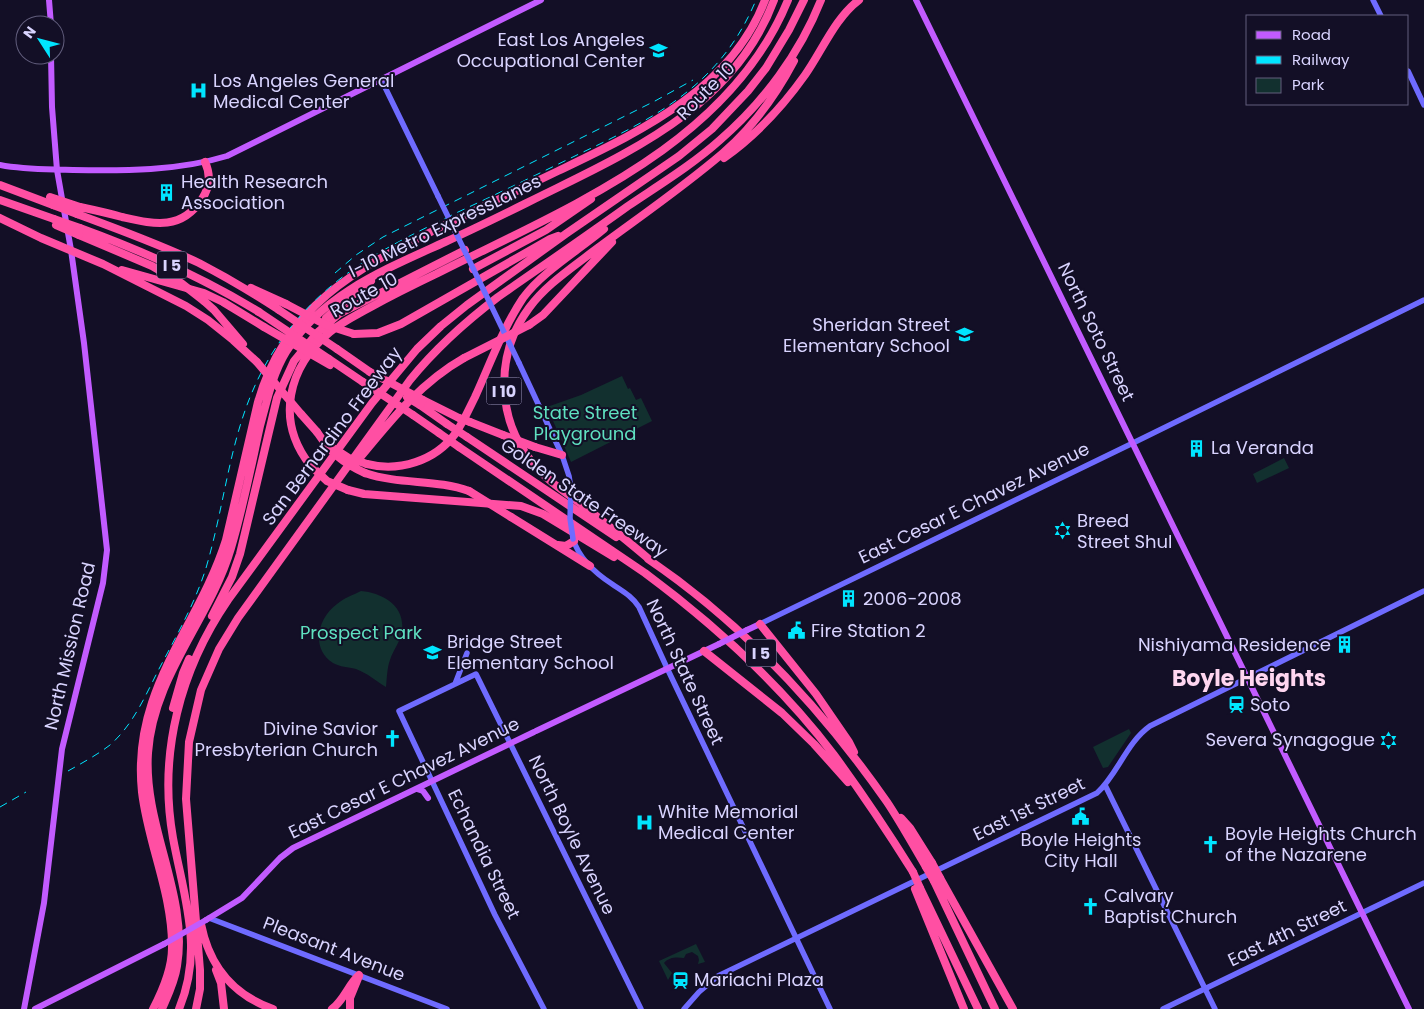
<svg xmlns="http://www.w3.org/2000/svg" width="1424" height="1009" viewBox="0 0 1424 1009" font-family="Poppins,sans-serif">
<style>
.green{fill:#12302f}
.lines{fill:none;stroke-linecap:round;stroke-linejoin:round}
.secondary{stroke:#6f6bff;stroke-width:5.5}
.primary{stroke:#c25bff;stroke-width:6}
.highway{stroke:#ff4fa3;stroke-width:8}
.rail{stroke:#00e5ff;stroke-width:1;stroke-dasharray:8 6;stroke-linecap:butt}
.secondary-bridge{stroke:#6f6bff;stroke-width:5.5}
.primary-bridge{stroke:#c25bff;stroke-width:6}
.highway-bridge{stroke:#ff4fa3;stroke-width:8}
.labels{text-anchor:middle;stroke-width:4;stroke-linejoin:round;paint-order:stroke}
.shield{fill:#130f26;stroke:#9e99be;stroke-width:1}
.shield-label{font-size:16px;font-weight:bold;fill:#d9d4ff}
.poi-label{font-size:18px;fill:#d9d4ff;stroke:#130f26;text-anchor:start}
.street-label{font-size:18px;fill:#d9d4ff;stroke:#130f26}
.park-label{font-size:18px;fill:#5fe0c0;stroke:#130f26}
.district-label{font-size:22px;font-weight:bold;fill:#ffd6f0;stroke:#130f26}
</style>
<rect width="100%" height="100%" fill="#130f26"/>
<path class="green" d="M622,376L628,389L630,388L636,400L641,398L652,421L571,462L547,407L581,395Z
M1284,458L1289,468L1257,483L1253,474Z
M361,591C382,593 405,605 402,630C401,641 393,650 390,660C387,668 387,678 386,687C376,681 367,673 356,669C348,667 340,667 333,663C310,648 318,618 337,604C344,598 353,595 361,591Z
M1129,729L1131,733L1108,767L1103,768L1093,747Z
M696,944L705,962L698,964L699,960L698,956L692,952L686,954L684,958C676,957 669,957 664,963L672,973L668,980L659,961Z"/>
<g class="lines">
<path class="secondary" d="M1373,0L1381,16
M1408,71L1424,105
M381,79L438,196
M519,363L562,455L569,476L571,489
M573,539C579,558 595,573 612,584C622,591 632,596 639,607L667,668L830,1009
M760,624L1133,443L1424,300
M455,684L467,653
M1105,785L1215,1009
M209,918L447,1009
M544,1009L495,915L399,711L476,674L641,1009
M684,1009L699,992L718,976L1097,793C1118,774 1126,743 1150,726L1424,591
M1163,1009L1424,883"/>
<path class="primary" d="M49,0L51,25
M916,0L1409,1009
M0,165C25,170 48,169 73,170C124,171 178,171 227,156L541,0
M747,630L760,624
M536,731L719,644
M417,789L423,791L428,798
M206,920L242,898L280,858L293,848L534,732
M24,1009L44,903L62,749L103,583L107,550L84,343L71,250L57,170L52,107L51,55
M35,1009L164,944"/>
<path class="highway" d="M724,158C755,136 783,106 805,75C822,51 835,18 859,0
M0,185L53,205
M0,200L54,219
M80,207C94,210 108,213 122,217C154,224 181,231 202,199C210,187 211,175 205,162
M77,214C118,229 159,244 199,263C226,277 253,293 279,310
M0,218L41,238L103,264L186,306L208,320L233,340L257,362
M80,228C143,251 202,277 259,312
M79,235L152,266L169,276
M473,269L546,230L591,199
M122,270L204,293L223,302L264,327
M251,288L286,304
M204,301L214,310L243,344
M326,318L350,297L371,281
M529,325L543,315L612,242
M354,334L378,333L401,324L550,239L558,236
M337,349L370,372
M329,359L363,382
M423,400L459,418
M420,405L447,424
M301,414L317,432
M413,415L439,433
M470,422L503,435
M467,437L616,537
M459,447L645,573C715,625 781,685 834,755C862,793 888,832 913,872
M535,447L562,455
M367,464C399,472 435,461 455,434C463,423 469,409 475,397C490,364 503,328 523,298C542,272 579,250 604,229
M310,465C275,420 288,367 330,332C342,322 355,316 369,308C391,296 413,285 436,274C566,208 729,145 788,0
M354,465C387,425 418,384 464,358
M365,473C400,485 436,479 469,491
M348,490L364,494L521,506L543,514L614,557
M511,517L590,566
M558,545L566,546L574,541
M648,559C742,623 822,709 887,802C901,823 913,845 926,867
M651,561C629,542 606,524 584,506C566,493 546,480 532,462C496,418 495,354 529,308C545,286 569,270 591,253C635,220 681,189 723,153C752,128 776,95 794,61
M212,616L232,577L240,554L277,398L294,361L318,332L339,314L465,250
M760,624L816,694L849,742L854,752
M704,651L782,713L814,744L848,782
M173,708L183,673L189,659
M901,818L910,828L932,863
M940,878L1013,1009
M934,881L995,1009
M920,888L978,1009
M915,889L964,1009
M201,924C209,965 233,995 273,1009
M216,970L221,983L224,1009
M153,1009C163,990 172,969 172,948C173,895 148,844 142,792C131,689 198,629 226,540L258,402C285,307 355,269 439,228C478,209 518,190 558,171C639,132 731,90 765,0
M162,1009C168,995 175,981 177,966C189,895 143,826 148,753C153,676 210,619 231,548C243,508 251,467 260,426C267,401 272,375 286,352C322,294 386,269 445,242C483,225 520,206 557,188C645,145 738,98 774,0
M179,1009C204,949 184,898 173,838C158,754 180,670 228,600L372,403L417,349L441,326L467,305L567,233L679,156L712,129L748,91L766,68L789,30L804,0
M196,1009L200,989V970L186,799L189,742L201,690L219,649L238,618L410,380C436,348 465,322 498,297C541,267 585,237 628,206C659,185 692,165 720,140C764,102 800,53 821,0
M332,1009C344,1000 348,985 359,975
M350,1009V998L359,976"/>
<path class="rail" d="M335,273L356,255L383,237L655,101L693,80
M68,771C82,763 97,755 110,745C134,724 146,694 160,667C177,635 195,603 206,568C231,483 230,406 287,332C334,271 389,246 456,213C497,194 538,174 579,154C657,117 721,84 756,0
M0,807L26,792"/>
<path class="secondary-bridge" d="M438,196L519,363
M571,489L570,518L573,539"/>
<path class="primary-bridge" d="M719,644L747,630
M164,944L206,920"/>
<path class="highway-bridge" d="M50,197L80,207
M53,205L77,214
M54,219L80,228
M56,225L79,235
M169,276L181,283L204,301
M286,304L326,325L354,334
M279,310L337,349
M259,312L329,359
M264,327L330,365
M464,358L529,325
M257,362L301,414
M370,372L423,400
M363,382L413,415
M407,397L420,405
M459,418L470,422
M447,424L467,437
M317,432C331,453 343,463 365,473
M439,433L459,447
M503,435L535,447
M335,449L349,458L367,464
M310,465L327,481L348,490
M469,491L511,517
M932,863L940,878
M926,867L934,881
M913,872L920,888"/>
</g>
<defs>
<symbol id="school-bare" viewBox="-9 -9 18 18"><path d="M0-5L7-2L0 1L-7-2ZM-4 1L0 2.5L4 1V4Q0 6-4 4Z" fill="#00e5ff" stroke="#130f26" stroke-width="2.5" paint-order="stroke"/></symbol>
<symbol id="hospital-bare" viewBox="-9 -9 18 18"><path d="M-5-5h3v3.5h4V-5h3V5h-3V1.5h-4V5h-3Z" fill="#00e5ff" stroke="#130f26" stroke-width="2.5" paint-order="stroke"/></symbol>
<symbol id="building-bare" viewBox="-9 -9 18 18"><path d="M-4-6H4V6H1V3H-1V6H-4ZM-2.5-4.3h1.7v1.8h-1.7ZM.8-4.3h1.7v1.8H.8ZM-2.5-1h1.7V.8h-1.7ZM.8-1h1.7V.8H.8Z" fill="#00e5ff" stroke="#130f26" stroke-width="2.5" paint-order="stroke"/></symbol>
<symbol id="synagogue-bare" viewBox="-9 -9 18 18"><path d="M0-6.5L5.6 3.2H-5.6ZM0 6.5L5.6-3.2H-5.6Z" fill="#00e5ff" stroke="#130f26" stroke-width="2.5" paint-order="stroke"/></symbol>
<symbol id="civic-bare" viewBox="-9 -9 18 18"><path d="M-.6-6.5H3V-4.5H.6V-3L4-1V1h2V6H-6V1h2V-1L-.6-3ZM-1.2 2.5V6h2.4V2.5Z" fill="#00e5ff" stroke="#130f26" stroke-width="2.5" paint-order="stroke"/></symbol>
<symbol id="station-bare" viewBox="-9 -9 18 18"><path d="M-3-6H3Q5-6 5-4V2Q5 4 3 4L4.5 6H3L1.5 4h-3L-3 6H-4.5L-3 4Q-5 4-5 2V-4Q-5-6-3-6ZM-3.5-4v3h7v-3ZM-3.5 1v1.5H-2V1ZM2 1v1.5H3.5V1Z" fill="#00e5ff" stroke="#130f26" stroke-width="2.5" paint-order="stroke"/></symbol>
<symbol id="church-bare" viewBox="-9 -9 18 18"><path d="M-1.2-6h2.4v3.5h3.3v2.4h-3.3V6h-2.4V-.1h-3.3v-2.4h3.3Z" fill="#00e5ff" stroke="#130f26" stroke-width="2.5" paint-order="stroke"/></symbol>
</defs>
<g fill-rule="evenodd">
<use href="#school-bare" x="646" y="38" width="25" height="25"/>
<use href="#hospital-bare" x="186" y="78" width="25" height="25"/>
<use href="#building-bare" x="154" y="180" width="25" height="25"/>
<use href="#school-bare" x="952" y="322" width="25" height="25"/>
<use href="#building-bare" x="1184" y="436" width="25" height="25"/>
<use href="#synagogue-bare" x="1050" y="518" width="25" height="25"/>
<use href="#building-bare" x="836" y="586" width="25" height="25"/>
<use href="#civic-bare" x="784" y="618" width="25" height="25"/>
<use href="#building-bare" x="1332" y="632" width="25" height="25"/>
<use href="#school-bare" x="420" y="640" width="25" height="25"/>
<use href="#station-bare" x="1224" y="692" width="25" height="25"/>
<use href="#church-bare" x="380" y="726" width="25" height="25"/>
<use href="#synagogue-bare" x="1376" y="728" width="25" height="25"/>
<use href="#civic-bare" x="1068" y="804" width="25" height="25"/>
<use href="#hospital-bare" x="632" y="810" width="25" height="25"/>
<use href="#church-bare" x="1198" y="832" width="25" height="25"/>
<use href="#church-bare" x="1078" y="894" width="25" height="25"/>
<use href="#station-bare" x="668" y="968" width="25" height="25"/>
</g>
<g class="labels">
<g class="shield">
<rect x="157" y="251.5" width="30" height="27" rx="4"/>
<rect x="486.5" y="377.5" width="35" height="27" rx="4"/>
<rect x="746" y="639.5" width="30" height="27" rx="4"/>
</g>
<g class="shield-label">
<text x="172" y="271">I 5</text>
<text x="504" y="397">I 10</text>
<text x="761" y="659">I 5</text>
</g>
<g class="poi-label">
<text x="645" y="46" text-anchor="end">East Los Angeles<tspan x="645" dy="21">Occupational Center</tspan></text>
<text x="213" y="87">Los Angeles General<tspan x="213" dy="21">Medical Center</tspan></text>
<text x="181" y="188">Health Research<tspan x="181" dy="21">Association</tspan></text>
<text x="950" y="331" text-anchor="end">Sheridan Street<tspan x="950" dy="21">Elementary School</tspan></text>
<text x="1211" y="454">La Veranda</text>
<text x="1077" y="527">Breed<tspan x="1077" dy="21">Street Shul</tspan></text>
<text x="863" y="605">2006-2008</text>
<text x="811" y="637">Fire Station 2</text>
<text x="447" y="648">Bridge Street<tspan x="447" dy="21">Elementary School</tspan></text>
<text x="1331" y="651" text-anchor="end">Nishiyama Residence</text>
<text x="1250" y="711">Soto</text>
<text x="378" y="735" text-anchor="end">Divine Savior<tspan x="378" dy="21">Presbyterian Church</tspan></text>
<text x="1375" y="746" text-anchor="end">Severa Synagogue</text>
<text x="658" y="818">White Memorial<tspan x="658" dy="21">Medical Center</tspan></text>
<text x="1225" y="840">Boyle Heights Church<tspan x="1225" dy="21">of the Nazarene</tspan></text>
<text x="1081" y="846" text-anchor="middle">Boyle Heights<tspan x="1081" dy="21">City Hall</tspan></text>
<text x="1104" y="902">Calvary<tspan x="1104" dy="21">Baptist Church</tspan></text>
<text x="694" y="986">Mariachi Plaza</text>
</g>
<g class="street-label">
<text transform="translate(706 91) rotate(-45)" y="6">Route 10</text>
<text transform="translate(445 226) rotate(-26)" y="6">I-10 Metro ExpressLanes</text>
<text transform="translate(364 295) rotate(-29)" y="6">Route 10</text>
<text transform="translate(1096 332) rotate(64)" y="6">North Soto Street</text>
<text transform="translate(332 436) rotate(-53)" y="6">San Bernardino Freeway</text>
<text transform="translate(584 498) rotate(34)" y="6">Golden State Freeway</text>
<text transform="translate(974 503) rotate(-26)" y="6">East Cesar E Chavez Avenue</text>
<text transform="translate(70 646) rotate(-77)" y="6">North Mission Road</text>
<text transform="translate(685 672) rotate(65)" y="6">North State Street</text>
<text transform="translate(404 778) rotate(-26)" y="6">East Cesar E Chavez Avenue</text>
<text transform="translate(1029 809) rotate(-26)" y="6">East 1st Street</text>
<text transform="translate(572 835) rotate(64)" y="6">North Boyle Avenue</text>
<text transform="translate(484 854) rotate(64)" y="6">Echandia Street</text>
<text transform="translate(1287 933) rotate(-26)" y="6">East 4th Street</text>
<text transform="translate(334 949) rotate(21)" y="6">Pleasant Avenue</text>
</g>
<g class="park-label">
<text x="585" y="419">State Street<tspan x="585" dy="21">Playground</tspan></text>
<text x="361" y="639">Prospect Park</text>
</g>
<g class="district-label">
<text x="1249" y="686">Boyle Heights</text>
</g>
</g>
<rect x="1246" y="15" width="162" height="90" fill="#130f26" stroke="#625e7d"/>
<rect x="1256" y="31" width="25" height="8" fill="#c25bff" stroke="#625e7d"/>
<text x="1292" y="40" font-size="15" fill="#d9d4ff">Road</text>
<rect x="1256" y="56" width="25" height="8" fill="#00e5ff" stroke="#625e7d"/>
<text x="1292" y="65" font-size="15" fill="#d9d4ff">Railway</text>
<rect x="1256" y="78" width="25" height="15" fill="#12302f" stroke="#625e7d"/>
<text x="1292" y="90" font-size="15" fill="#d9d4ff">Park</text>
<g transform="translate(40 40) rotate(306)"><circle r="24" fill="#130f26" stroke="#625e7d"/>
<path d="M0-4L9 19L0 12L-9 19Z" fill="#00e5ff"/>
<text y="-8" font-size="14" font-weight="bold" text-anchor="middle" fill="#d9d4ff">N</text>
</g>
</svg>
